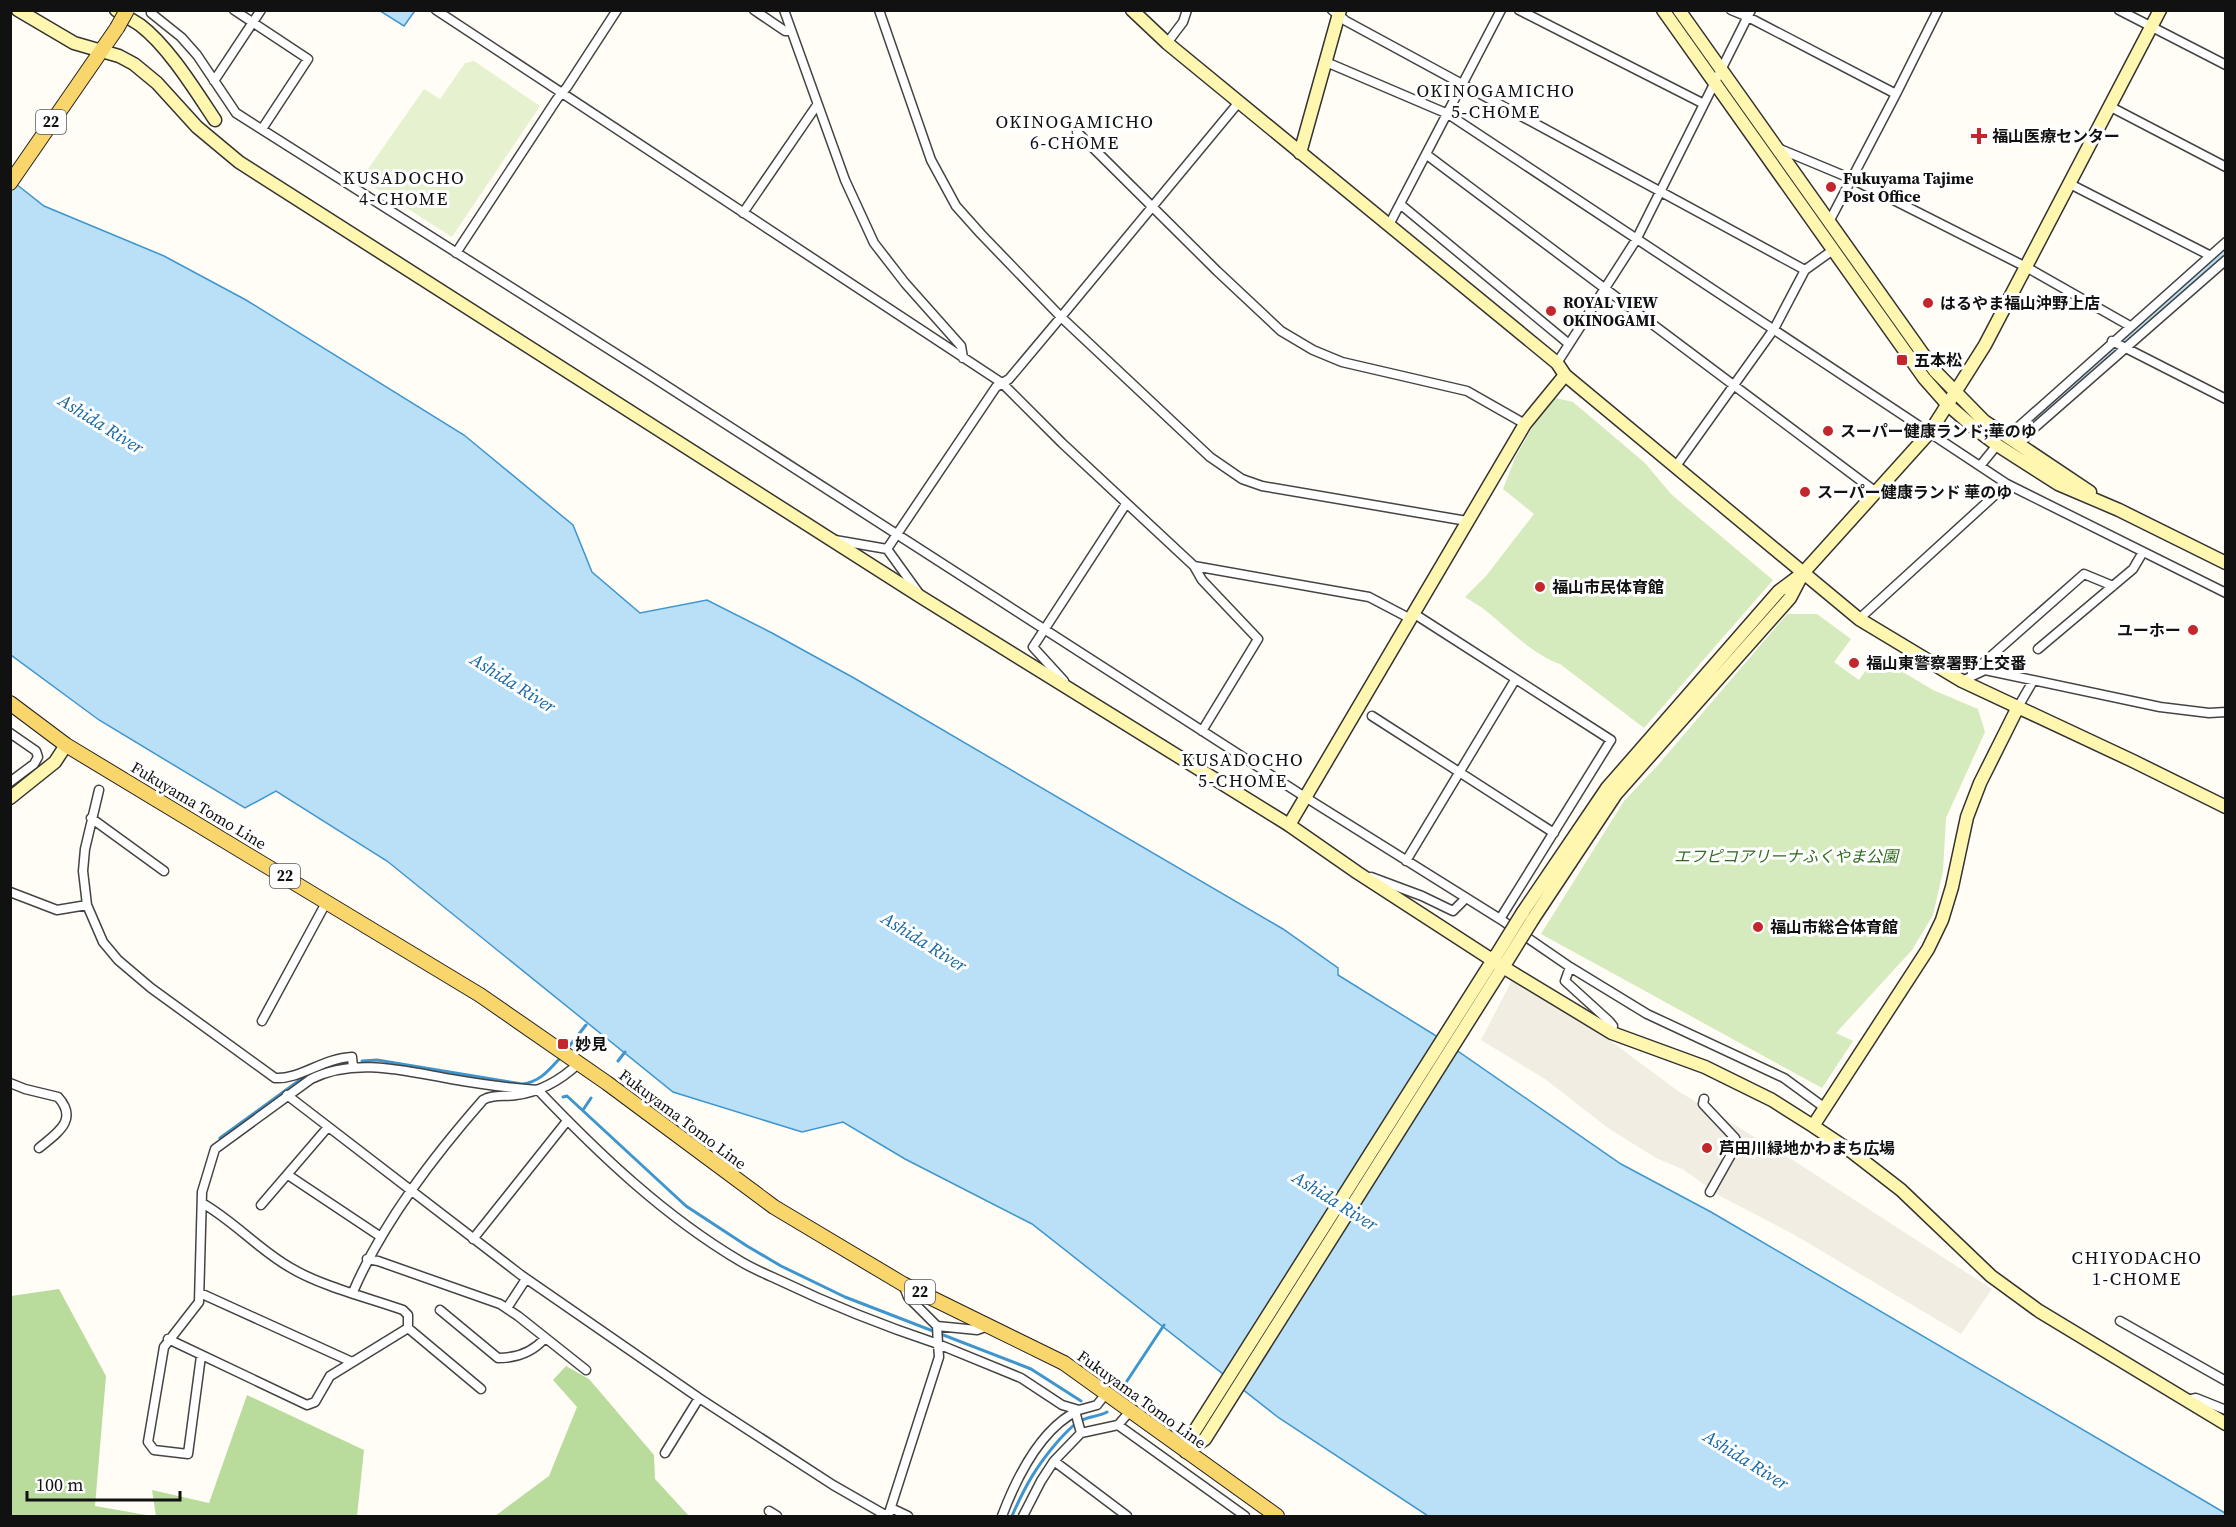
<svg xmlns="http://www.w3.org/2000/svg" width="2236" height="1527" viewBox="0 0 2236 1527" font-family="'Source Serif 4','Noto Sans JP',serif">
<style>
.green{fill:#d5ebbd}
.forest{fill:#b9dc9c}
.pitch{fill:#e6f2cf}
.plaza{fill:#f1ede2}
.water{fill:#b9e0f7;stroke:#3f96cf;stroke-width:1.5}
.lines{fill:none;stroke-linecap:round;stroke-linejoin:round}
.stream{stroke:#3f96cf;stroke-width:3}
.canal{stroke:#b9e0f7;stroke-width:10}
.street-casing{stroke:#444;stroke-width:11}
.secondary-casing{stroke:#333;stroke-width:15}
.primary-casing{stroke:#222;stroke-width:16}
.street{stroke:#fff;stroke-width:8}
.secondary{stroke:#fff6b0;stroke-width:12}
.primary{stroke:#f9d66b;stroke-width:14}
.secondary-bridge-casing{stroke:#333;stroke-width:15;stroke-linecap:butt}
.primary-bridge-casing{stroke:#222;stroke-width:16;stroke-linecap:butt}
.secondary-bridge{stroke:#fff6b0;stroke-width:12}
.primary-bridge{stroke:#f9d66b;stroke-width:14}
.poi-dot{fill:#c4262e;stroke:#fff;stroke-width:2}
.labels{text-anchor:middle;stroke-width:6;stroke-linejoin:round;paint-order:stroke}
.shield{fill:#fff;stroke:#585858;stroke-width:1.5}
.shield-label{font-size:15px;font-weight:bold;fill:#111}
.poi-label{font-size:16px;font-weight:bold;fill:#111;stroke:#fff;text-anchor:start}
.street-label{font-size:16px;fill:#111;stroke:#fff}
.park-label{font-size:16px;font-style:italic;fill:#2f6b1f;stroke:#fff}
.neighbourhood-label{font-size:18px;letter-spacing:1.5px;fill:#111;stroke:#fff}
.water-label{font-size:18px;font-style:italic;fill:#1768a6;stroke:#fff}
</style>
<rect width="100%" height="100%" fill="#fffdf5"/>
<path class="green" d="M1556,398L1573,402L1645,463L1671,494L1691,511L1773,580L1644,728L1560,664C1531,654 1508,628 1485,610C1479,605 1471,601 1465,597L1486,576L1534,514L1503,489L1515,458L1545,405L1549,400Z
M1787,614H1817L1851,639L1834,662L1859,680L1876,656L1933,690L1978,709L1985,732L1946,818L1943,871L1933,915L1912,950L1836,1033L1853,1041L1822,1088L1541,934L1624,801L1658,765Z"/>
<path class="forest" d="M59,1289L106,1376L95,1506L152,1516H11V1296Z
M566,1366L589,1379L654,1455L655,1479L689,1516H495L549,1476L577,1407L553,1380Z
M247,1395L364,1450L357,1516H156L152,1490L209,1503Z"/>
<path class="pitch" d="M474,61L540,106L452,237L361,179L424,89L440,99L465,63Z"/>
<path class="plaza" d="M1512,980L1589,1025L1678,1091L1796,1162L1992,1289L1961,1334L1793,1234L1720,1196L1684,1170L1656,1158L1608,1128L1545,1079L1481,1040Z"/>
<path class="water" d="M412,10L414,12L404,26L380,11Z
M11,180L44,206L164,256L246,300L464,435L573,525L592,572L640,613L707,600L772,633L854,678L1283,929L1338,968V975L1433,1034L1621,1164L1711,1212L2225,1513V1516H1428L1279,1418L1032,1224L905,1159L843,1122L802,1132L673,1092L387,861L276,791L245,808L99,720L11,655Z"/>
<g class="lines">
<path class="stream" d="M567,1049L586,1025
M362,1061L377,1060L522,1084C540,1082 549,1070 561,1057
M618,1061L625,1052
M331,1065L343,1063
M563,1097L567,1096L686,1206L747,1246L781,1266L845,1297L1031,1369L1081,1401
M583,1110L591,1098
M220,1138L308,1074
M1125,1384L1164,1325
M1012,1516C1025,1486 1037,1465 1059,1440C1066,1433 1072,1425 1080,1421C1089,1416 1098,1417 1107,1412"/>
<path class="canal" d="M2023,430L2226,251"/>
<defs>
<path id="street" d="M152,10L151,13L181,37L197,55L236,113L648,374L1305,797L1500,919L1611,740L1413,613
M234,10L308,59L262,129
M436,10L1002,383L1062,443L1194,566L1369,597L1409,618
M754,10L785,31H791
M784,10L845,180L874,243L905,283L961,346L963,358
M879,10L931,160L956,206L981,234L1061,317L1210,457L1242,479L1262,486L1467,521
M1332,10L1346,21L1805,270
M1519,10L1704,104
M1731,10L1748,17L1896,94
M2119,10L2226,65
M1167,43L1183,22L1187,10
M1326,62L1448,114L2007,484L2226,593
M214,81L261,10
M2109,106L2226,167
M1077,132L1217,271L1281,331L1313,350L1342,362L1467,391L1525,424
M1780,149L1852,179L2026,267L2130,326
M1427,155L1876,492
M2070,184L2209,255
M1400,204L1569,344
M743,213L817,105
M1829,222L1896,94L1938,10
M1389,225L1501,10
M456,253L557,99L567,87L617,10
M2112,341L2226,399
M1557,363L1636,240L1751,10
M2007,437L2226,242
M2019,445L2033,429L2226,260
M1676,466L1774,329L1805,270L1833,250
M1980,466L1997,445
M835,540L887,549
M1194,566L1202,580L1258,639L1202,731
M918,592L887,549L996,387L1009,379L1061,317L1239,102
M1859,619L2007,484
M2038,649L2133,569L2143,552
M1972,673L2084,574L2113,586
M1064,681L1033,647L1126,504
M1962,681L1985,670L2160,707L2209,713L2226,712
M2018,707L2033,681
M1372,716L1554,833
M10,733L36,751L38,757L34,764L10,782
M99,790L85,849L83,871L87,905L103,942L118,960L151,988L275,1078C299,1080 323,1058 352,1057L353,1067
M91,818L164,871
M1406,861L1515,680
M1371,877L1422,896L1453,911L1466,898
M10,892L57,910L87,905
M1500,919L1570,967L1647,1014L1784,1078L1825,1108
M1570,967L1565,981L1609,1021L1613,1026L1612,1033
M262,1021L327,901
M10,1083L25,1089L58,1097C79,1120 57,1133 39,1148
M287,1095L521,1275L699,1398L665,1453
M1704,1099L1703,1104L1735,1138L1737,1144L1710,1192
M288,1175L381,1237
M261,1205L328,1127
M473,1239L567,1121
M367,1259L378,1261L500,1304L518,1316L586,1370
M903,1284L908,1297L937,1326
M353,1292C383,1222 433,1157 483,1100C493,1094 505,1097 516,1095C540,1092 561,1080 579,1063
M200,1293L352,1362
M507,1308L526,1279
M440,1310L498,1358C517,1358 533,1352 545,1338
M2120,1321L2226,1381
M408,1328L481,1389
M168,1339L307,1405L315,1402L330,1376L408,1328V1315L403,1310C369,1298 321,1286 291,1268C259,1250 234,1221 202,1203
M201,1356L188,1454L154,1450L148,1442L164,1347L199,1302L202,1192L215,1149L311,1079C355,1057 405,1071 451,1079C480,1084 508,1088 538,1090C599,1154 664,1216 740,1261C753,1269 768,1275 781,1281C833,1306 884,1326 938,1344L937,1326L977,1330L988,1326
M699,1398L833,1485L887,1516
M2186,1400L2196,1398L2226,1410
M1075,1411L1081,1433
M1118,1425L1245,1516
M1054,1461L1127,1516
M891,1508L908,1516
M769,1511L777,1516
M888,1516L939,1357L938,1344L1021,1378L1062,1405L1079,1410L1097,1405L1107,1392
M1002,1516C1016,1479 1041,1428 1079,1410
M1023,1516L1041,1481L1054,1461L1081,1433L1118,1425L1131,1410"/>
<path id="secondary" d="M18,10L74,43L119,56L134,64L157,83L197,127L239,162L921,597L1289,825L1358,873L1503,967L1612,1033L1705,1067L1772,1100L1813,1126L1852,1152L1901,1190L1991,1276L2039,1311L2226,1424
M116,10C124,15 132,20 140,25C168,46 195,90 215,120
M1132,10L1167,43L1557,363L1565,375L1859,619L1962,681L2133,761L2226,807
M1663,10L1924,378L1947,404L1978,431L1997,445L2058,484L2119,510L2226,563
M1679,10L1935,371L1984,421L2090,492
M1300,153L1340,10
M10,798L55,762L66,745
M1289,825L1525,424L1565,375
M1523,912L1607,788L1779,591L1803,573L1930,432L1985,345L2160,10
M1533,919L1616,794L1790,598L1801,577
M1813,1126L1928,949L1942,920L1952,887L1967,817L1980,783L2018,707
M1186,1452L1205,1439L1506,962
M1187,1452L1194,1432L1496,955"/>
<path id="primary" d="M10,183L117,28
M10,703L66,745L480,995L607,1083L774,1207L903,1284L1064,1363L1277,1516"/>
</defs>
<use href="#street" class="street-casing"/>
<use href="#secondary" class="secondary-casing"/>
<use href="#primary" class="primary-casing"/>
<use href="#street" class="street"/>
<use href="#secondary" class="secondary"/>
<use href="#primary" class="primary"/>
<defs>
<path id="secondary-bridge" d="M1497,954L1523,912
M1507,961L1533,919"/>
<path id="primary-bridge" d="M117,28L127,10"/>
</defs>
<use href="#secondary-bridge" class="secondary-bridge-casing"/>
<use href="#primary-bridge" class="primary-bridge-casing"/>
<use href="#secondary-bridge" class="secondary-bridge"/>
<use href="#primary-bridge" class="primary-bridge"/>
</g>
<g class="poi-dot">
<path d="M1976 127h6v6h6v6h-6v6h-6v-6h-6v-6h6z"/>
<circle cx="1831" cy="187" r="6"/>
<circle cx="1928" cy="303" r="6"/>
<circle cx="1551" cy="311" r="6"/>
<rect x="1896" y="354" width="12" height="12" rx="3"/>
<circle cx="1828" cy="431" r="6"/>
<circle cx="1805" cy="492" r="6"/>
<circle cx="1540" cy="587" r="6"/>
<circle cx="2193" cy="630" r="6"/>
<circle cx="1854" cy="663" r="6"/>
<circle cx="1758" cy="927" r="6"/>
<rect x="557" y="1038" width="12" height="12" rx="3"/>
<circle cx="1707" cy="1148" r="6"/>
</g>
<g class="labels">
<g class="shield">
<rect x="36" y="110" width="30" height="24" rx="4.5"/>
<rect x="270" y="864" width="30" height="24" rx="4.5"/>
<rect x="905" y="1280" width="30" height="24" rx="4.5"/>
</g>
<g class="shield-label">
<text x="51" y="127">22</text>
<text x="285" y="881">22</text>
<text x="920" y="1297">22</text>
</g>
<g class="poi-label">
<text x="1992" y="142">福山医療センター</text>
<text x="1843" y="184">Fukuyama Tajime<tspan x="1843" dy="18">Post Office</tspan></text>
<text x="1563" y="308">ROYAL VIEW<tspan x="1563" dy="18">OKINOGAMI</tspan></text>
<text x="1940" y="309">はるやま福山沖野上店</text>
<text x="1914" y="366">五本松</text>
<text x="1840" y="437">スーパー健康ランド;華のゆ</text>
<text x="1817" y="498">スーパー健康ランド 華のゆ</text>
<text x="1552" y="593">福山市民体育館</text>
<text x="2181" y="636" text-anchor="end">ユーホー</text>
<text x="1866" y="669">福山東警察署野上交番</text>
<text x="1770" y="933">福山市総合体育館</text>
<text x="575" y="1050">妙見</text>
<text x="1719" y="1154">芦田川緑地かわまち広場</text>
</g>
<g class="street-label">
<text transform="translate(199 805) rotate(31)" y="6">Fukuyama Tomo Line</text>
<text transform="translate(683 1119) rotate(37)" y="6">Fukuyama Tomo Line</text>
<text transform="translate(1142 1399) rotate(36)" y="6">Fukuyama Tomo Line</text>
</g>
<g class="park-label">
<text x="1786" y="862">エフピコアリーナふくやま公園</text>
</g>
<g class="neighbourhood-label">
<text x="1496" y="97">OKINOGAMICHO<tspan x="1496" dy="21">5-CHOME</tspan></text>
<text x="1075" y="128">OKINOGAMICHO<tspan x="1075" dy="21">6-CHOME</tspan></text>
<text x="404" y="184">KUSADOCHO<tspan x="404" dy="21">4-CHOME</tspan></text>
<text x="1243" y="766">KUSADOCHO<tspan x="1243" dy="21">5-CHOME</tspan></text>
<text x="2137" y="1264">CHIYODACHO<tspan x="2137" dy="21">1-CHOME</tspan></text>
</g>
<g class="water-label">
<text transform="translate(101 424) rotate(32)" y="6">Ashida River</text>
<text transform="translate(513 683) rotate(32)" y="6">Ashida River</text>
<text transform="translate(924 942) rotate(32)" y="6">Ashida River</text>
<text transform="translate(1335 1201) rotate(32)" y="6">Ashida River</text>
<text transform="translate(1746 1460) rotate(32)" y="6">Ashida River</text>
</g>
</g>
<rect width="2236" height="1527" fill="none" stroke="#111111" stroke-width="24"/>
<path d="M27 1491v9h153v-9" fill="none" stroke="#111111" stroke-width="3"/>
<text x="36" y="1491" font-size="18" fill="#111111" stroke="#ffffff" stroke-width="4.5" paint-order="stroke">100 m</text>
</svg>
